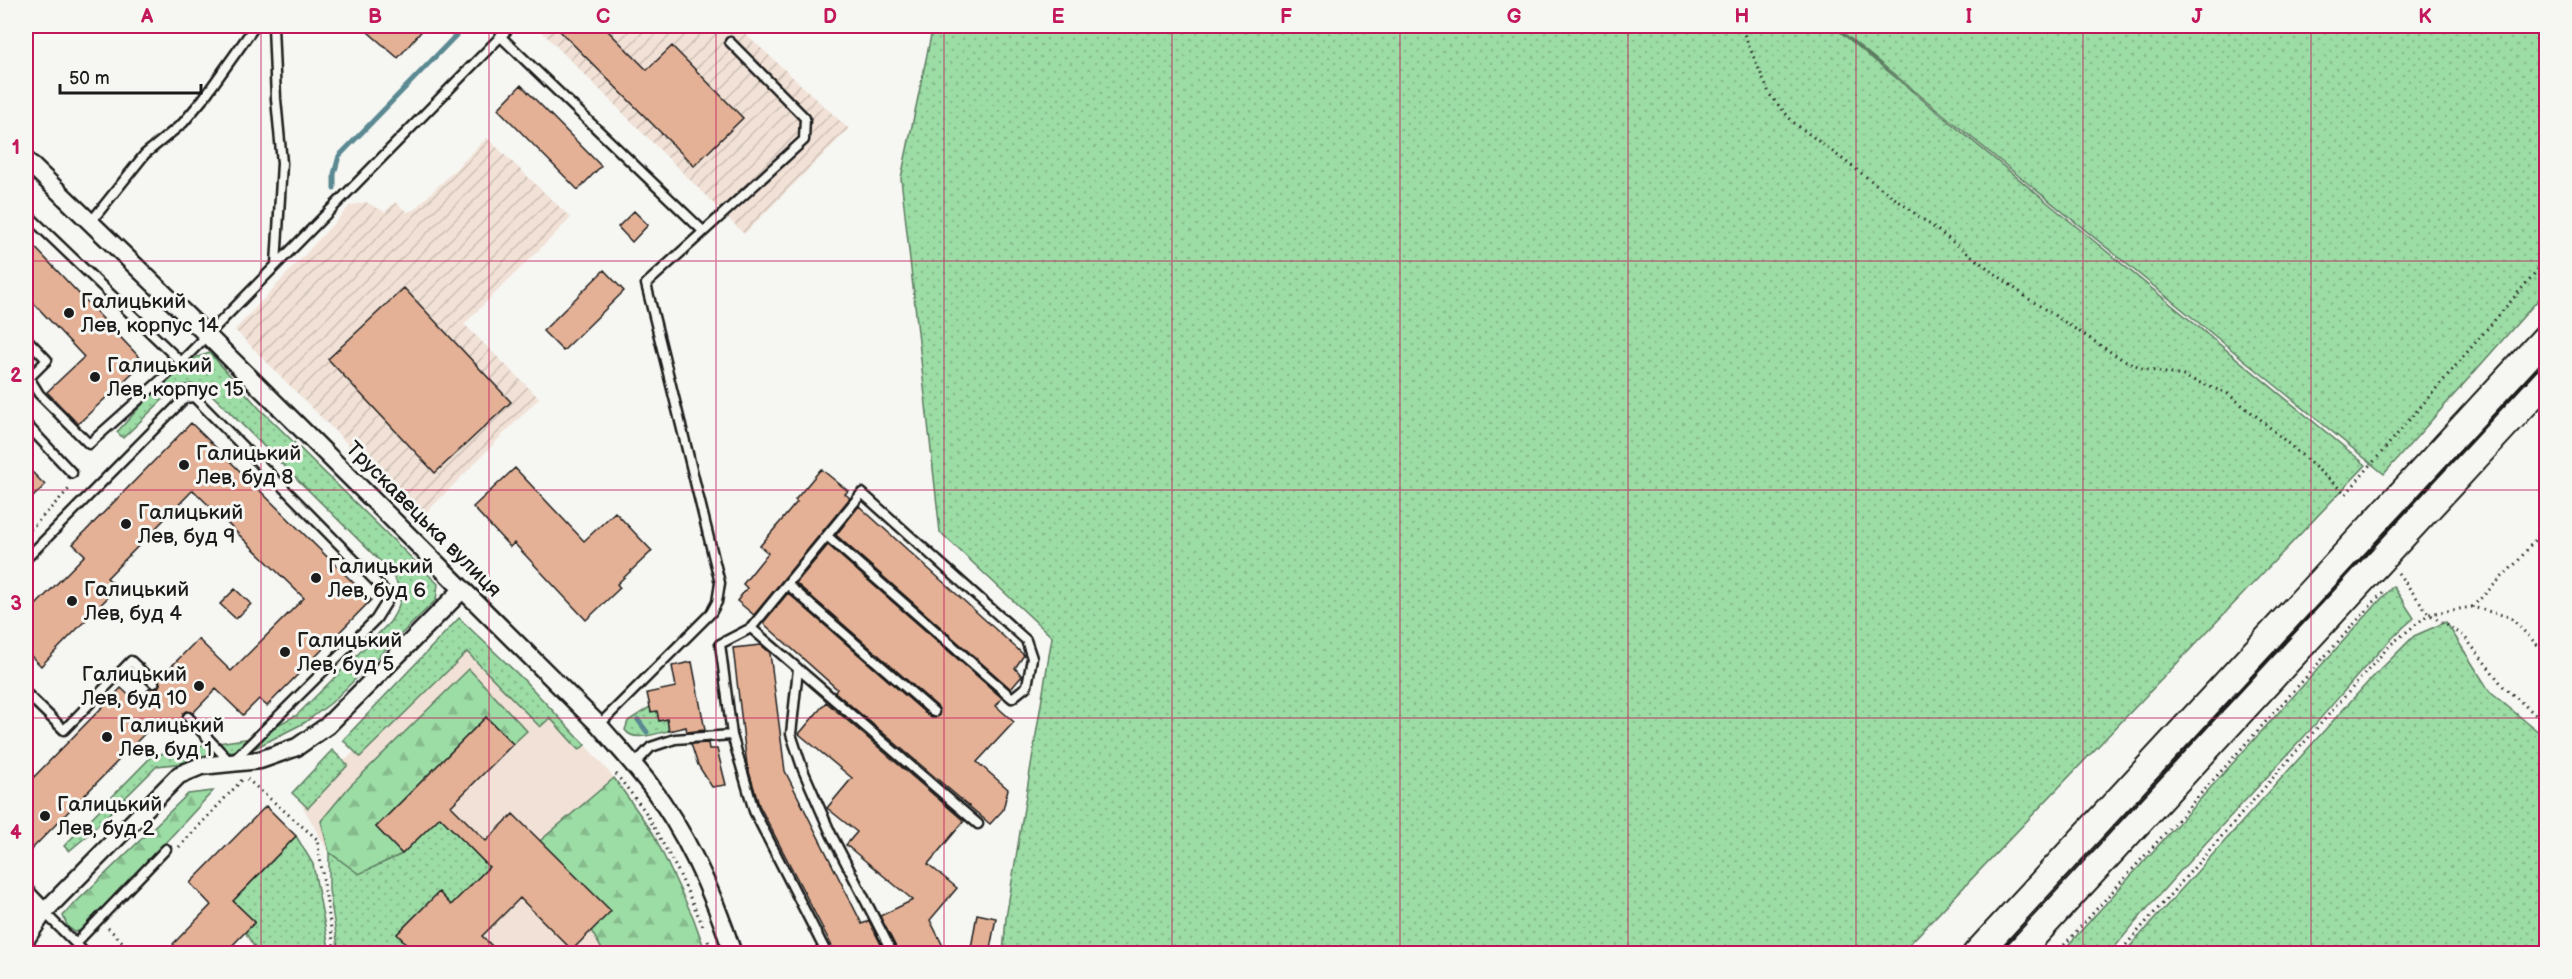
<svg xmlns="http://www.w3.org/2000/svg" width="2572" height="979" viewBox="0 0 2572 979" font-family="'Balsamiq Sans',sans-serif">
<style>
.built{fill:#f1e1d6}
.industrial{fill:url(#industrial-furrows)}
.green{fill:url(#green-dots);stroke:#5c7c60;stroke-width:1.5}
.forest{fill:url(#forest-firs);stroke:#5c7c60;stroke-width:1.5}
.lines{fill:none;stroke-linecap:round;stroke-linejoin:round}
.stream{stroke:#5a8992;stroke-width:5}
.building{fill:#e4b196;stroke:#1c1c1c;stroke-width:1.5}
.service-casing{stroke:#1c1c1c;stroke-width:13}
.minor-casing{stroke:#1c1c1c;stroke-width:21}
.primary-casing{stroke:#1c1c1c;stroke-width:30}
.path{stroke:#1c1c1c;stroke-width:3;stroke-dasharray:1.5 4.5;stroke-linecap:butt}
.service{stroke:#f6f6f2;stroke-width:8}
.minor{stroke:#f6f6f2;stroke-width:16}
.primary{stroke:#f6f6f2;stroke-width:26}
.grid{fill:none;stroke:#c2185b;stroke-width:1.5;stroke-opacity:0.55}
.poi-dot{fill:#1c1c1c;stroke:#f6f6f2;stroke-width:2}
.labels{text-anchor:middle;stroke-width:6;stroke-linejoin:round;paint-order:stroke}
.poi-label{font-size:21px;fill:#1c1c1c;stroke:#f6f6f2;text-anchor:start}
.street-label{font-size:21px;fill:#1c1c1c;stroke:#f6f6f2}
.neatline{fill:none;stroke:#c2185b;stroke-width:2}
.grid-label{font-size:20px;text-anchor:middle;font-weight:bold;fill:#c2185b}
</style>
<defs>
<pattern id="industrial-furrows" width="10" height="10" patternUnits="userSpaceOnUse" patternTransform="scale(1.5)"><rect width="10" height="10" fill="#f1e1d6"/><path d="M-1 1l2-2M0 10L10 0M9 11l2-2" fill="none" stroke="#cec0b7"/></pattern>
<pattern id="green-dots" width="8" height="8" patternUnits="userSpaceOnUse" patternTransform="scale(1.5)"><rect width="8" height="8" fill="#9cdca5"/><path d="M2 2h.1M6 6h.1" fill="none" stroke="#86bc8d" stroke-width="1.8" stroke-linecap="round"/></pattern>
<pattern id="forest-firs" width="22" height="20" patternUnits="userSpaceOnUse" patternTransform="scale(1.5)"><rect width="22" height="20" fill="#9cdca5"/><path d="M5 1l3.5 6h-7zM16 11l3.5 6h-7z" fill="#86bc8d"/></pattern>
</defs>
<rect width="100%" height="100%" fill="#f6f6f2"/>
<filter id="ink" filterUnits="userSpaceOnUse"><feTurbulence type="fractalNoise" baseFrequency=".0167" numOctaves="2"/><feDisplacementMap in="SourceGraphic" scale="12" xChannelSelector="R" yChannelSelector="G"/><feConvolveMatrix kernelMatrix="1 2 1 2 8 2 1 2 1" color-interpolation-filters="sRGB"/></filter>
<g filter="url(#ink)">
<path class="built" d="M472,630L585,745L614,778L653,833L693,917L706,953H396L369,924L302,805Z"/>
<path class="industrial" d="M536,26H737L849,129L744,234Z
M487,138L571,218L464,324L539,398L421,518L235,330L350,206L366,202L385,212L395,202L407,212L414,210Z"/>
<path class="green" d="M933,26H1833L2366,465L1901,953H1003L1006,918L1052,637L940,532L901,178Z
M1835,26H2546V291L2384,474Z
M210,353L259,408L438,584L436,600L331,703L304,723L255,748L233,751L213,760L157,766L87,836L69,851L64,846L152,756L190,747L252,738L297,715L390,622C406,597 404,591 387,568L210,393L192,384L177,386L123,438L117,432L181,362Z
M2393,586L2414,618C2373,653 2339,699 2302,739C2237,810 2170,879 2110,953H2061Z
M459,618L524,680L585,745L579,750L550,718L540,727L467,652L360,757L343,740Z
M2446,622L2490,692L2546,738V953H2124L2368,682L2414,636Z
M650,707L657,711L659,720L667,719L669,731C655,733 634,743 625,730L628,721Z
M332,750L348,765L308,808L292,793Z
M440,817L489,867L451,905L439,892L397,934L416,953H339L329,890V852L359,873L402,854Z
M296,836L313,864L330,953H258L245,932L255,922L233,901Z"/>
<path class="forest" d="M469,669L527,731L513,744L486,717L376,827L402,854L359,874L329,852L321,821L349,787Z
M614,778L653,833L693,917L706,953H604L540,841Z
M213,791L86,929L75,932L68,927L63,916L70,908L188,794Z"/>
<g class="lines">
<path class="stream" d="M334,188V174L339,156L465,26
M638,720L647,732"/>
</g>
<path class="building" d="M361,26H426L398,58Z
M555,26H603L647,70L672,46L743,118L694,166Z
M521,85L601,166L578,190L498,109Z
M634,211L648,225L632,242L618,227Z
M26,238L144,362L78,424L47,392L84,357L26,295Z
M604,270L624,291L563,351L543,331Z
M404,288L511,402L435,473L328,359Z
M191,423L371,600L267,706L259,699L243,715L216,689L193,713L187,711L183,713L184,722L170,736L156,722L26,855V785L121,688L136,702L150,688H158L160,684L159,679L198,639L231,671L304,598L193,490L107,578L118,587L41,666L26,651V615L85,555L73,544Z
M26,466L45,485L26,504Z
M515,468L584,541L615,512L652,551L617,584L620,588L586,620L514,543L510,547L473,507Z
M821,469L848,491L845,494L850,498L754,615L737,601L747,588L743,584L768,553L760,546L797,502L795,500Z
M859,506L1024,655L1015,668L1022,676L1011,689L836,535Z
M828,545L1002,698L996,706L1014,722L977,762L1008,789L1003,810L990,824L835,692L837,689L763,623L788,593L930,717L935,718L939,716L938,707L796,583Z
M235,589L251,604L236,619L220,604Z
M761,645L770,653L785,771L862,924L869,921L886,954H836L759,805L747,765L733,648Z
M692,662L705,730L687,732L686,727L669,731L667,719L659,721L657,711L651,712L647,693L676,687L672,666Z
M826,702L964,821L928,864L957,888L930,920L947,954H899L880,916L913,900L846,845L857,832L827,808L852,778L799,734Z
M486,717L513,744L451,806L486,841L513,814L611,911L572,950L520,898L482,936L500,954H416L397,934L439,892L451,905L489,867L440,817L402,854L376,827Z
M708,743L709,749H717L726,785L712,787L698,765L691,744Z
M266,806L296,836L233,901L255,922L224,954H182L173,944L211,905L190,883Z
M977,914L996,918L989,954H970Z"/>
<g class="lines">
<defs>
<path id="service" d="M273,26L276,99L282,163L276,265
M500,36L703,231
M26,213L181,362L89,444L39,394L26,373
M90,223L145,154L183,123L203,99L255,26
M26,338L47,360L30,377
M181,362L511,26
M26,424L72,473
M26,559L185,398L194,397L387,593L388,600L376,619L231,763L188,717
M787,584L934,712
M751,628L978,824
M798,669L791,734L803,770L831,834L893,954
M26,693L64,730L131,661L154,683
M599,725L711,613L717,602L720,583L646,284L804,140L805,118L730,42
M732,735L754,811L827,954
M634,765L651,747L675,739L732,735L720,644L751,628L862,493L1026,640L1032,658L1027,686L1012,698L827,536
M44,912L86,954
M76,943L166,849"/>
<path id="minor" d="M26,160L208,336L599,725C616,745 634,764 650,785C687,834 714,895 733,954
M26,893L44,912
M26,939L44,912L179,775L201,766L260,760L297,747L327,726L463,589"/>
<path id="primary" d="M1976,954L2546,337
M2017,954L2546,381"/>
</defs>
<use href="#service" class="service-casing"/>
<use href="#minor" class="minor-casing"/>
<use href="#primary" class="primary-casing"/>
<path class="path" d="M1736,26L1744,34L1770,95L1793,122L2029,299L2120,358L2144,369L2183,376L2228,394L2260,419L2346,494L2546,260
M26,534L71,487
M2398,573L2429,614L2464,636L2503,686L2546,724
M2472,607L2518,561L2546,526
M616,774L645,811L678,871L703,926
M247,779L317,839L335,954
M179,847L242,780
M108,928L135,954
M708,941L712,954
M2056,954L2383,592
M2118,954L2390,645L2429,614L2472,607L2510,617L2546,654"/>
<use href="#service" class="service"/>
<use href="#minor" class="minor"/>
<use href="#primary" class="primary"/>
</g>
</g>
<path class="grid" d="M261,26V954M489,26V954M716,26V954M944,26V954M1172,26V954M1400,26V954M1628,26V954M1856,26V954M2083,26V954M2311,26V954M26,261H2546M26,490H2546M26,718H2546"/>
<g class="poi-dot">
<circle cx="69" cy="313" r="6"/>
<circle cx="95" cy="377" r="6"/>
<circle cx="184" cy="465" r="6"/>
<circle cx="126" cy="524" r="6"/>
<circle cx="316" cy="578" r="6"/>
<circle cx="72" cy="601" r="6"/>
<circle cx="285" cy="652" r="6"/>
<circle cx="199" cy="686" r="6"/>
<circle cx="107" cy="737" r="6"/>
<circle cx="45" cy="816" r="6"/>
</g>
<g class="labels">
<g class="poi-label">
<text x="81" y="308">Галицький<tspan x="81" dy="24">Лев, корпус 14</tspan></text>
<text x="107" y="372">Галицький<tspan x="107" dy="24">Лев, корпус 15</tspan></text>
<text x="196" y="460">Галицький<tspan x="196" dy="24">Лев, буд 8</tspan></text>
<text x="138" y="519">Галицький<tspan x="138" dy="24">Лев, буд 9</tspan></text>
<text x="328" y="573">Галицький<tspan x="328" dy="24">Лев, буд 6</tspan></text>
<text x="84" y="596">Галицький<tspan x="84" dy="24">Лев, буд 4</tspan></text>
<text x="297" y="647">Галицький<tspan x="297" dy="24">Лев, буд 5</tspan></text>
<text x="187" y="681" text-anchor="end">Галицький<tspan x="187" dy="24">Лев, буд 10</tspan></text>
<text x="119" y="732">Галицький<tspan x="119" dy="24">Лев, буд 1</tspan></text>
<text x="57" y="811">Галицький<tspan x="57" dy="24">Лев, буд 2</tspan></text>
</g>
<g class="street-label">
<text transform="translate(424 519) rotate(45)" y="7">Трускавецька вулиця</text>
</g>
</g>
<rect width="2572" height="979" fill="none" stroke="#f6f6f2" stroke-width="66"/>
<path d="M60 84v9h141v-9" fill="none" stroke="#1c1c1c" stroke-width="3"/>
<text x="69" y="84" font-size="18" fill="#1c1c1c" stroke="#f6f6f2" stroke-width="4.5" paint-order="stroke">50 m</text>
<rect x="33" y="33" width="2506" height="913" class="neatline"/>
<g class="grid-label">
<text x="147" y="23">A</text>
<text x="375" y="23">B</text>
<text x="603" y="23">C</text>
<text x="830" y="23">D</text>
<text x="1058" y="23">E</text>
<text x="1286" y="23">F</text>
<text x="1514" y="23">G</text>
<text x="1742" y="23">H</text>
<text x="1969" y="23">I</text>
<text x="2197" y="23">J</text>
<text x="2425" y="23">K</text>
<text x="16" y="154">1</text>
<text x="16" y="382">2</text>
<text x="16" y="610">3</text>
<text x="16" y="839">4</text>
</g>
</svg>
